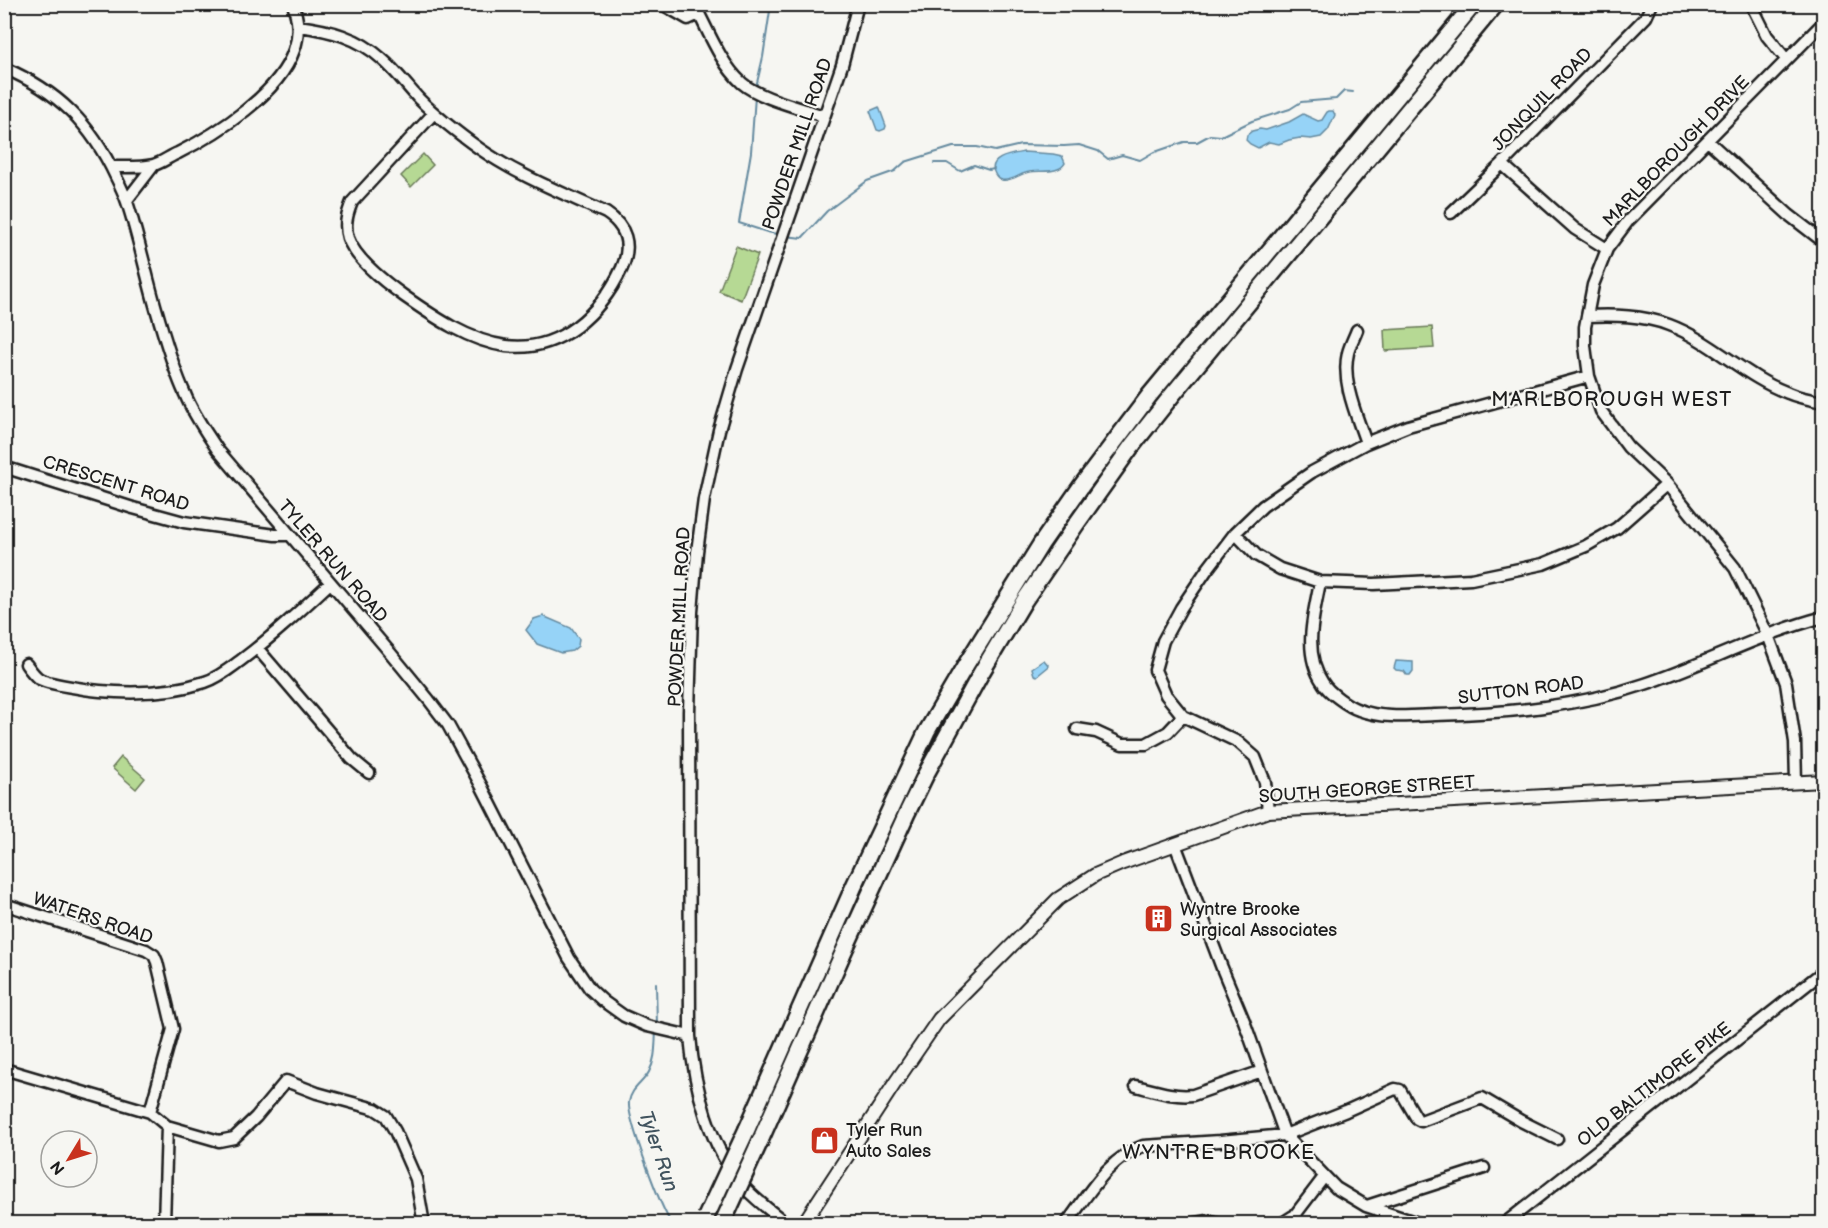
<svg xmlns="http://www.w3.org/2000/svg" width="1828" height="1228" viewBox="0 0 1828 1228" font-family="'Balsamiq Sans',sans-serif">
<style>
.pitch{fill:#b6d994;stroke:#697a58;stroke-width:1.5}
.water{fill:#96d3f7;stroke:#658a9f;stroke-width:1.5}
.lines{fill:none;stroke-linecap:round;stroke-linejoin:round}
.stream{stroke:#658a9f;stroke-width:2}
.minor-casing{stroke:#1c1c1c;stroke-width:15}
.major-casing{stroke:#1c1c1c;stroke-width:16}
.highway-casing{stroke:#1c1c1c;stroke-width:20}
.minor{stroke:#f6f6f2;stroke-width:10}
.major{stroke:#f6f6f2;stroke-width:12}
.highway{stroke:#f6f6f2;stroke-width:15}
.highway-bridge-casing{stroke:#1c1c1c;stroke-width:20;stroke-linecap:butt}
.highway-bridge{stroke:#f6f6f2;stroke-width:15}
.labels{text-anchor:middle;stroke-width:4.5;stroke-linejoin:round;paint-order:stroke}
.street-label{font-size:18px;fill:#1c1c1c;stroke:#f6f6f2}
.poi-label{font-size:18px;fill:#1c1c1c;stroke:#f6f6f2;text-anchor:start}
.neighbourhood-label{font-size:20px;letter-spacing:1.5px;fill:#1c1c1c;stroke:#f6f6f2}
.water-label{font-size:20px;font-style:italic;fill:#41535e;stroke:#f6f6f2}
</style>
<rect width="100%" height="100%" fill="#f6f6f2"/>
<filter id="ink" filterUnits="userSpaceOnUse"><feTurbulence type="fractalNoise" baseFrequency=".0167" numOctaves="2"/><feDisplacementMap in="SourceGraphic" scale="12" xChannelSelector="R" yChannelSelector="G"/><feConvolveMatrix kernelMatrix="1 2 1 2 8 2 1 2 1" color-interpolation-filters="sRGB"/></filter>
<g filter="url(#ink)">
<path class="pitch" d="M423,154L433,165L411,187L401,176Z
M736,246L758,255L741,300L719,291Z
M1432,327L1434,348L1385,351L1384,330Z
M121,757L145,778L136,789L112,768Z"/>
<path class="water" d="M879,107L886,126L885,129L880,131L877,130L870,111Z
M1329,111H1333L1335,115L1328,130L1321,137L1311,139L1300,138L1289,140L1279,144L1269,142L1258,148L1250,144L1246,140L1247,135L1252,131L1260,129L1266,130L1289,122L1303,114L1318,121L1322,120L1327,112Z
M1024,152L1053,154L1062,156L1065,163C1062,167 1063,167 1058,169C1048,173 1039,170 1029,172C1021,173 1011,182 1002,180C999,179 996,176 995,174C986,157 1014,154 1024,152Z
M543,616L571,628L579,639L578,646L572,651L561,653L537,644L526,630L534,619Z
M1044,660L1049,666L1048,667L1037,676L1034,675L1032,668Z
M1396,661L1413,662V671L1410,675H1407L1404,671L1396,670L1394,668Z"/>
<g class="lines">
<path class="stream" d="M756,87L763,57L771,4
M755,96L751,152L739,223L767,232L781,235
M934,163H947L960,171L974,165L989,170L994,169
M786,236L802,238L827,211L867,181L895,171L905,162L953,147H977L995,151L1021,145L1064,146L1079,145L1098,151L1108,159L1122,155L1140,160L1152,153L1184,142H1197L1210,135L1221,136L1252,121L1290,109L1301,102L1336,99L1344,91L1353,92
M656,983L657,1025
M656,1031C655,1045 656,1059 649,1072C643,1083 631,1088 629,1102C627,1118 661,1209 672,1224"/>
<defs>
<path id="minor" d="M662,4L688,19L699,14L700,8
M694,4C708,30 720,63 742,83C759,98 801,108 823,116
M1751,4L1767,36L1786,59
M298,26C329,30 358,37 382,59C396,71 407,86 419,99C437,117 459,134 480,149C519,176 563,193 606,213C626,226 632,245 622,268C601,313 560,353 506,346C469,341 434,317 404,296C386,283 355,259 348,238C344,225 347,214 352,202L434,113
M4,68C58,91 91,124 116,177C120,185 124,193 127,202C139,238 146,275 157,312C165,339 173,368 185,394C193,414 206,432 217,449L388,650L429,700L448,725L482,787L569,958L590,989L603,1001L624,1016L647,1026L690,1036
M1708,141L1789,215L1824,242
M1502,164L1575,229L1607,249
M111,167C125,167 140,168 153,165C162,163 170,156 178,153C218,133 279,94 294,50C300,34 298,20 293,4
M127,200L154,165
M1451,213L1502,164L1646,17L1652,4
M1587,316C1614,315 1643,315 1669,325C1712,341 1745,377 1788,393C1799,398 1812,400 1824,402
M1357,330C1354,338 1350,345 1348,353C1341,382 1357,416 1366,443
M4,467L133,508L184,522L275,535H289
M1235,533L1256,555L1280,569L1320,582L1374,584L1471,579L1543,564L1586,546L1617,528L1667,484
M1320,582C1314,614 1302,653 1323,683C1328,692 1349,707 1359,710C1383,719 1410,716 1435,715C1506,713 1578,707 1645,684C1705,664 1762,633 1824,617
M257,648L352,759L369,773
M26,664C29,668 33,674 38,678C46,684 89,690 100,691C135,694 171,693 205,682C218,678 229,669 240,661C272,637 301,610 330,583
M1077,729L1096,732L1122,744H1146L1168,732L1183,716
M1796,782L1795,742L1786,683L1768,635L1735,568L1667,484L1628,447L1601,411L1589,376L1585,346V327L1593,285L1607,249L1628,221L1824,22
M1268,811L1265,782L1255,757L1238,742L1183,716L1166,695L1155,670L1163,641L1181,608L1206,571L1235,533L1263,506L1312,472L1366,443L1408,426L1589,376
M1175,844L1222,968L1244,1021L1285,1135L1336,1188L1366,1206L1421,1224
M4,904L146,950L154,955L157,962L173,1029L150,1112
M4,1069L150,1112L167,1126L219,1141L234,1138L256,1117L286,1081L317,1093L375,1109L386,1116L395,1131L416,1179L424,1224
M1136,1086C1156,1091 1173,1097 1193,1095L1262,1071
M1367,1206L1484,1168
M164,1224L167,1126
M787,1224C772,1212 757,1201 744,1187C710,1148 694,1087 690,1036L689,712L692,612L697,552L704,499L719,430L737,369L842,65L858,4
M1066,1224C1088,1195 1108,1158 1143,1146L1220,1141L1285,1135L1346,1111L1395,1089L1400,1090L1417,1119L1421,1121L1482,1098L1521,1121L1557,1139
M1191,1224L1208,1221L1219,1224
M1281,1224L1295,1215L1324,1177
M1504,1224L1824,971"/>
<path id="major" d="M803,1224L895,1083L939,1019L1058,899L1095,875L1123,863L1268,811L1824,781"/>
<path id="highway" d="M747,1129L854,886L927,731L967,663L1041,544L1082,485L1149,396L1474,4
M760,1141L843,953L907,813L926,774L981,673L1024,601L1077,523L1131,447L1173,394L1496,4"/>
</defs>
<use href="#minor" class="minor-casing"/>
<use href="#major" class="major-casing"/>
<use href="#highway" class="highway-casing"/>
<use href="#minor" class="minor"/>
<use href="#major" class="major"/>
<use href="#highway" class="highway"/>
<defs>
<path id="highway-bridge" d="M706,1217L747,1129
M722,1224L760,1141"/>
</defs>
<use href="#highway-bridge" class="highway-bridge-casing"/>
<use href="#highway-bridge" class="highway-bridge"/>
</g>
</g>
<defs>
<symbol id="building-square" viewBox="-11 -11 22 22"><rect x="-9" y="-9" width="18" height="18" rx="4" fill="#c8321e" stroke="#f6f6f2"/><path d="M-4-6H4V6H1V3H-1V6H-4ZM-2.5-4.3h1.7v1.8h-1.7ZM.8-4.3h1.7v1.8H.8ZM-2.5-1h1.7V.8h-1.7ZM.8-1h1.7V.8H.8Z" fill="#fff"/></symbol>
<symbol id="shop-square" viewBox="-11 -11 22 22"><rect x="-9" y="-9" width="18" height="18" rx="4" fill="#c8321e" stroke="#f6f6f2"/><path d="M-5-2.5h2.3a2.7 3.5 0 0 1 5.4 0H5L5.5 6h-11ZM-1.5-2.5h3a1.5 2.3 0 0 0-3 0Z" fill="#fff"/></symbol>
</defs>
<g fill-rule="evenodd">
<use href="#building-square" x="1142" y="902" width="33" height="33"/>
<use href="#shop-square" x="808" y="1124" width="33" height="33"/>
</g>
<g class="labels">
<g class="street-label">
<text transform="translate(1542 99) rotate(-46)" y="6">JONQUIL ROAD</text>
<text transform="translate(797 144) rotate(-71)" y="6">POWDER MILL ROAD</text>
<text transform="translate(1676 151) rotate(-46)" y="6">MARLBOROUGH DRIVE</text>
<text transform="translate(116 483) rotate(17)" y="6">CRESCENT ROAD</text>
<text transform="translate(333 561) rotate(49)" y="6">TYLER RUN ROAD</text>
<text transform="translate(679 617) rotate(-87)" y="6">POWDER MILL ROAD</text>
<text transform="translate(1521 690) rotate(-7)" y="6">SUTTON ROAD</text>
<text transform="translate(1367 789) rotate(-4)" y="6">SOUTH GEORGE STREET</text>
<text transform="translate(93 918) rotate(19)" y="6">WATERS ROAD</text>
<text transform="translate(1654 1084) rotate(-38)" y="6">OLD BALTIMORE PIKE</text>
</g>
<g class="poi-label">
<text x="1180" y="915">Wyntre Brooke<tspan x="1180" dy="21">Surgical Associates</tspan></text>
<text x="846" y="1136">Tyler Run<tspan x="846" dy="21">Auto Sales</tspan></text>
</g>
<g class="neighbourhood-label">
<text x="1612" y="406">MARLBOROUGH WEST</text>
<text x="1219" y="1159">WYNTRE BROOKE</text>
</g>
<g class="water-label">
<text transform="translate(659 1151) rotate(71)" y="7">Tyler Run</text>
</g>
</g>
<rect width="1828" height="1228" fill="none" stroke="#f6f6f2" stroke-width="24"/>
<rect x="12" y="12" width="1804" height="1204" fill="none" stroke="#1c1c1c" stroke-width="2" filter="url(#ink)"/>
<g transform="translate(69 1159) rotate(232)"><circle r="28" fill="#f6f6f2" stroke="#9f9f9c" stroke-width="1.5"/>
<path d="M0-4.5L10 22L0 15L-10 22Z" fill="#c8321e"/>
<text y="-9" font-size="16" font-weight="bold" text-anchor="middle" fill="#1c1c1c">N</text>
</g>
</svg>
